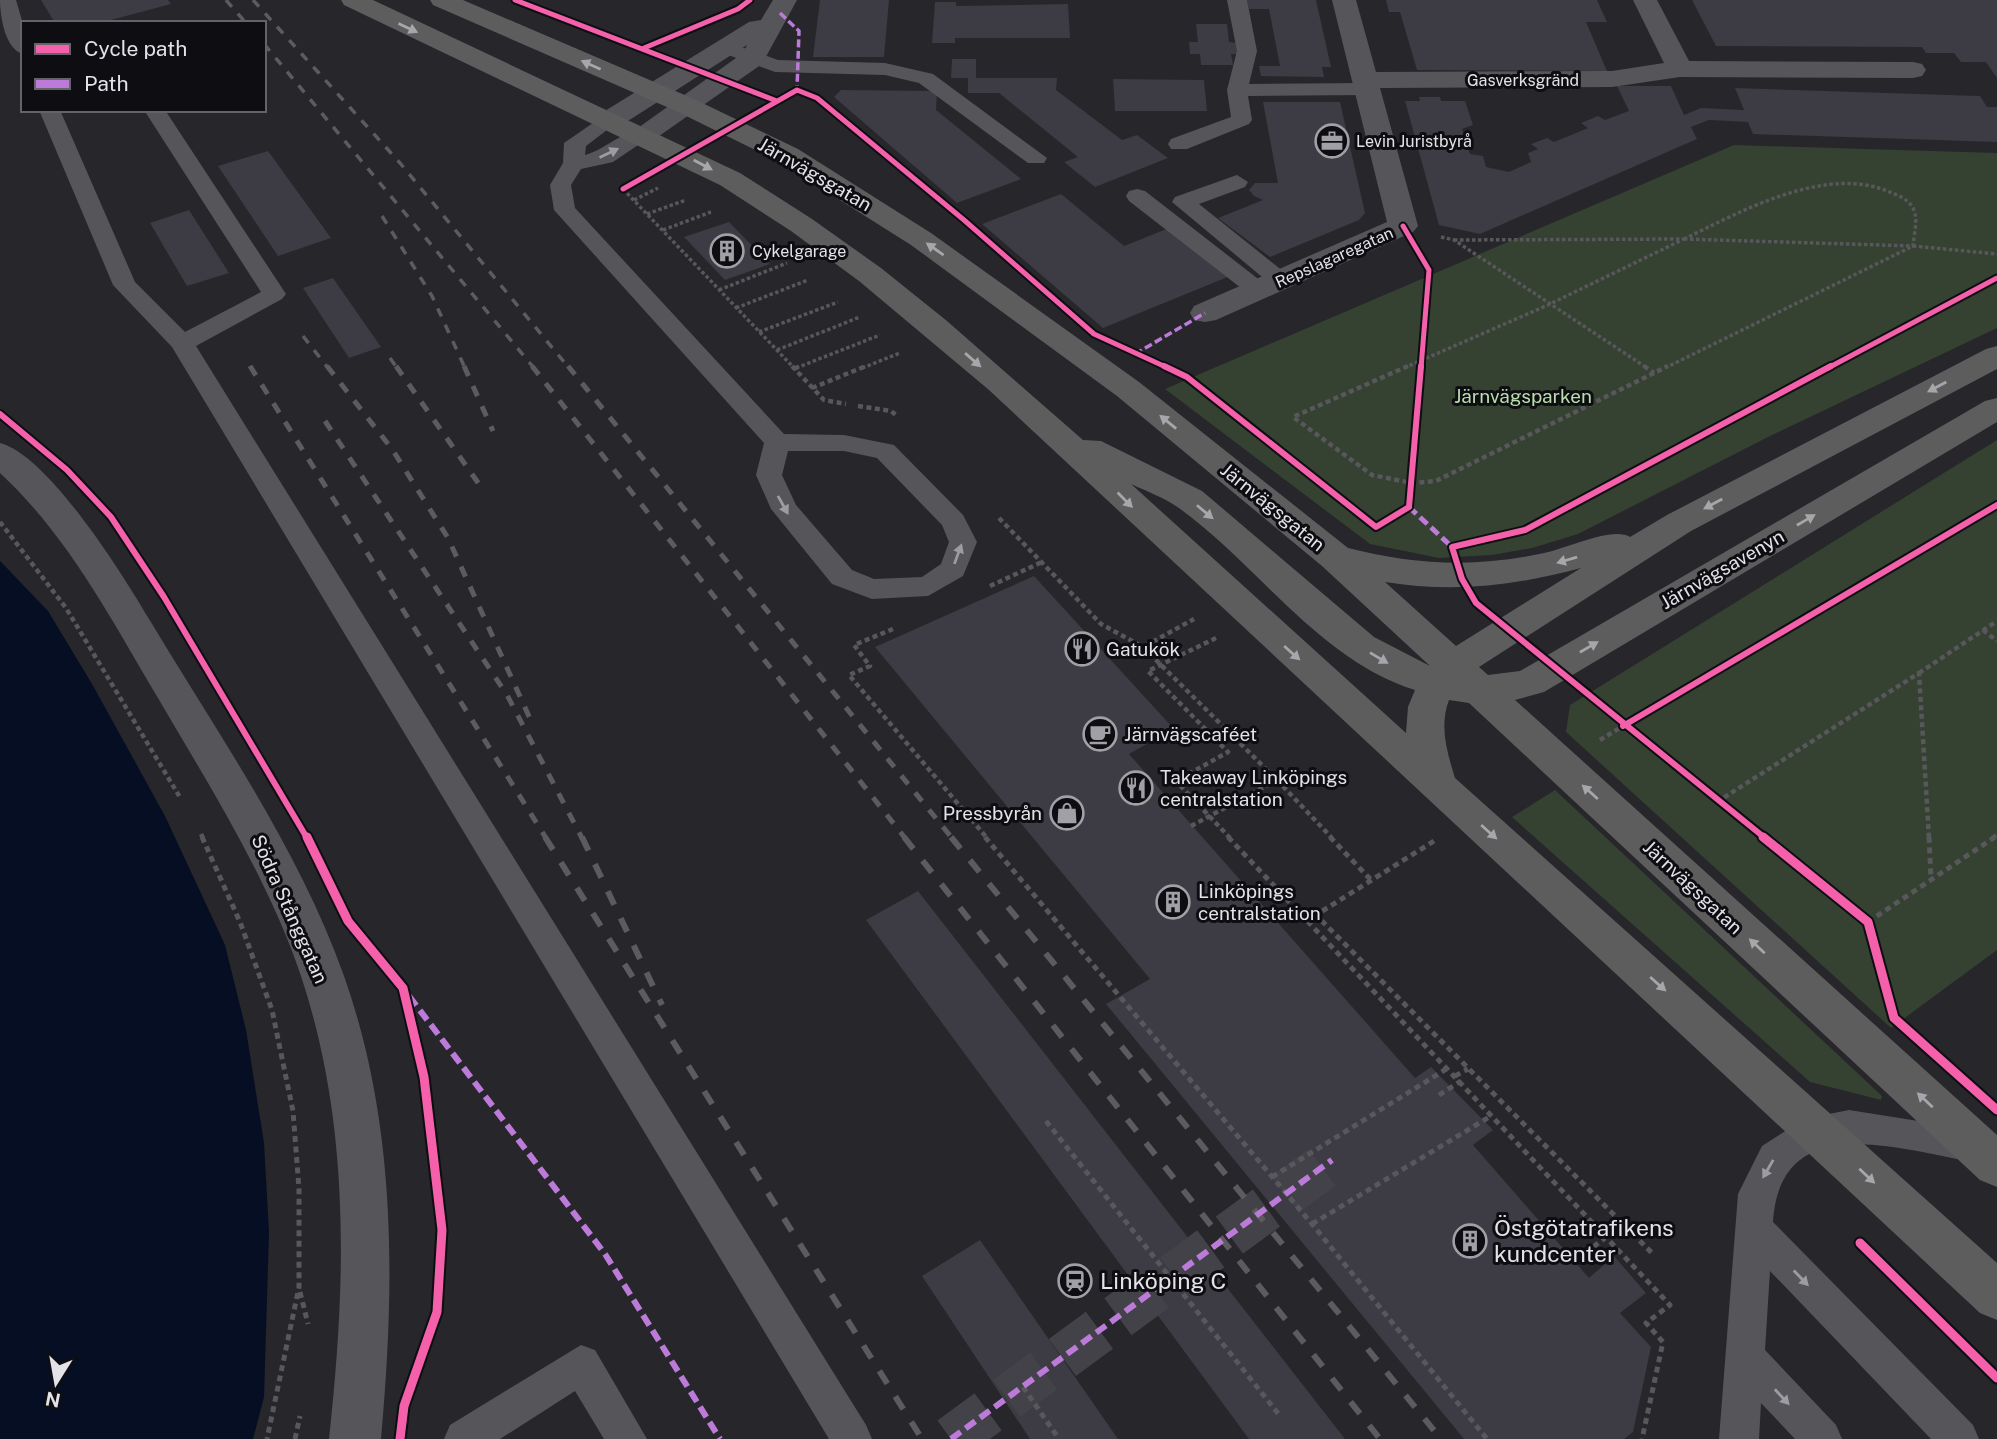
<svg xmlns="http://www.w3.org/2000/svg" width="1997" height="1439" viewBox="0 0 1997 1439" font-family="'Public Sans',sans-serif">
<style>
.green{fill:#354131}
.water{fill:#050e22}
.building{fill:#3d3b43}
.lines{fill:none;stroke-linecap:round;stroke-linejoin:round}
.pedestrian-tunnel{stroke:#424248;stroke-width:46;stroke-dasharray:46 23;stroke-linecap:butt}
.path-far2{stroke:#58575b;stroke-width:3.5;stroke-dasharray:3.5 2.5;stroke-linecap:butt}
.path-far1{stroke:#58575b;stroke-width:4.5;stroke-dasharray:5 3.5;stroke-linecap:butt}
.path{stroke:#58575b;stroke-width:5;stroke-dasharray:6 4.5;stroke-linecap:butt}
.service{fill:#56565a;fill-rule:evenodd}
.minor{fill:#56565a;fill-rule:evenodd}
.tertiary{fill:#56565a;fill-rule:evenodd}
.secondary{fill:#5e5d5e;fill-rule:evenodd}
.rail-far2{stroke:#5c5c60;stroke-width:3.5;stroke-dasharray:9 9;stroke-linecap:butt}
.rail-far1{stroke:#5c5c60;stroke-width:5;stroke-dasharray:11 11;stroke-linecap:butt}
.rail{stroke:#5c5c60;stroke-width:6;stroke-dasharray:15 15;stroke-linecap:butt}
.quiet-far2{stroke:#bd7bd9;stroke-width:3.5;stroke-dasharray:8 3.5;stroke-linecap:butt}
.quiet-far1{stroke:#bd7bd9;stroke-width:5;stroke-dasharray:10 5;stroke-linecap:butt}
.quiet{stroke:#bd7bd9;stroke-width:6;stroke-dasharray:12 6;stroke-linecap:butt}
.cycleway-far2-casing{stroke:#0e0e12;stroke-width:9}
.cycleway-far1-casing{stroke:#0e0e12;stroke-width:10}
.cycleway-casing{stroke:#0e0e12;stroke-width:13}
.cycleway-far2{stroke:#f560ab;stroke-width:5}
.cycleway-far1{stroke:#f560ab;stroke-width:6}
.cycleway{stroke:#f560ab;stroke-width:9}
.oneway{fill:#a7a6aa}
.oneway2{fill:#9c9ca2}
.labels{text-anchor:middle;stroke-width:6;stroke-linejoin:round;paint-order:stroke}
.far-street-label{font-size:16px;fill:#e3e2e9;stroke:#0e0e12}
.far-poi-label{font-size:16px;fill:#e3e2e9;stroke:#0e0e12;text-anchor:start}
.street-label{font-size:19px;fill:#e3e2e9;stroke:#0e0e12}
.park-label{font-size:19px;fill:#b9ddac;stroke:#0e0e12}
.poi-label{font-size:19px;fill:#e3e2e9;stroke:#0e0e12;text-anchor:start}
.near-poi-label{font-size:23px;fill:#e3e2e9;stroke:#0e0e12;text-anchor:start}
</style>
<rect width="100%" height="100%" fill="#26262b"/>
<path class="green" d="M1734,145L1997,153V328L1772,435L1578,534L1532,548L1492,555L1439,558L1370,544L1165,389Z
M1997,440V950L1891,1028L1566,732L1570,705Z
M1555,790L1882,1096L1881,1100L1810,1082L1512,817Z"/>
<path class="water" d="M0,561L48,611L92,684L165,816L225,945L246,1030L264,1143L269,1232L264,1397L253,1439H0Z"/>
<path class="building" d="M41,0H168L171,4L107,21L109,23H55Z
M820,0H889L884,57H813Z
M1247,0H1316L1331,67H1322L1324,77L1261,76L1259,66H1280L1269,9H1249Z
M1386,0H1597L1607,22H1586L1607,71L1417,70L1400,12H1389Z
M1692,0H1997V78L1986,62H1961L1954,53H1926L1922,47L1716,46Z
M935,2H956V6L1068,4L1070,38H955V43H932Z
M1196,24H1227L1229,42L1239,43L1241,54H1231L1233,65H1201L1200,54H1190L1189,42H1198Z
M952,59H976V78H1057L1056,90L1122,140L1137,135L1168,158L1095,187L1064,162L1078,157L999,93H968V78H951Z
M1113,79L1204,80L1207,111H1115Z
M1617,86H1671L1684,115L1701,108L1744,110L1735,88L1980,96L1987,107H1997V142L1753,134L1748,122L1709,120L1691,127L1697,139L1480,234L1439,225L1405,101H1420L1419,97H1440L1441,101H1465L1473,125L1462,129L1470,154L1483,156L1486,167L1509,172L1531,162L1528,153L1538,149L1531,144L1547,138L1554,142L1588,128L1581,123L1598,116L1605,120L1629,111Z
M841,90L937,91L936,110L1021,179L957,203L834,97Z
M1263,102H1340L1365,213L1359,220L1270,257L1218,218L1263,200L1254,196L1249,190L1255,183H1278Z
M268,151L331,238L278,256L218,166Z
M1061,194L1124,246L1169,228L1230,276L1103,328L982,224Z
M189,210L229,273L187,286L150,223Z
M729,222L770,264L725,280L684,237Z
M333,278L381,347L349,358L303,288Z
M1034,576L1174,729L1129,754L1415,1078L1431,1067L1493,1130L1473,1145L1589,1278L1614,1256L1646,1293L1620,1313L1651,1347L1633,1432L1624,1439H1464L1106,1004L1150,979L875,647Z
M918,891L1345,1439H1249L866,920Z
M980,1240L1118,1439H1030L922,1276Z"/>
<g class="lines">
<path class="pedestrian-tunnel" d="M951,1439L1332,1160"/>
<path class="path-far2" d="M623,189L794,368
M634,200L658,188
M647,214L686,200
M663,230L711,212
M1441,237L1454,240L1647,368
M1684,239C1742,211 1828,163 1892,193C1902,197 1913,202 1915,214C1917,223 1914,236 1913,246
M1684,239L1913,246
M1454,240L1684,239
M1913,246L1997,254
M719,290L787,263
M736,308L808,280
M759,332L838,302
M777,350L860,317
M796,368L880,335
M862,368L900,353
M1404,368L1548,305L1684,239
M1665,368L1913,246"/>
<path class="path-far1" d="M792,366L824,400L846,404
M1408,366L1293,417L1372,475L1412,483L1436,481L1668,366
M1644,366L1654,373
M794,369L800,366
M812,388L866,366
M858,406L891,411L896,415
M999,518L1101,624L1143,647
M0,522L66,608L181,799
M990,586L1042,562
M893,629L854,645L870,666L849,675L987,838
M1983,630L1997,641
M1216,638L1148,671L1228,752L1176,781L1230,838
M1919,673L1997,621
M1600,740L1623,726
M1277,780L1332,838
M1717,802L1919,673L1929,838
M1191,826L1277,780L1143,647L1194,619
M201,834L203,838
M1992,838L1997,835"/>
<path class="path" d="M202,837L240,922L272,1010L293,1111L299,1189V1287L267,1439
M985,837L1312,1224L1487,1439
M1228,837L1670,1305L1646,1323L1663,1342L1642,1439
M1330,837L1372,881
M1929,837L1931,879
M1434,841L1316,915L1653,1254
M1868,922L1995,837
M1455,1076L1468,1069
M1439,1095L1461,1081
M1046,1121L1280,1416
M1272,1177L1448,1068
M1312,1224L1491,1116
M1585,1253L1605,1238
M300,1292L308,1324
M1023,1387L1059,1439
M295,1439L300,1416"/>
<path class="service" d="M0,0H16L23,24V54C5,49 0,16 0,0Z
M1227,0H1247L1257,51L1249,84L1368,83L1378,89L1368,95L1248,96L1252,120L1249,124L1187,149H1171L1168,144L1171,139L1231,117L1227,90L1237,51Z
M724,41L778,60L885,63L933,74L1047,158L1044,163H1028L919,83L885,75L775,72L717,51L714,47Z
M39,110H60L135,282L185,332L261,292L144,110H165L286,294L282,299L196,346L866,1425L872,1439H829L172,347L113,285Z
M610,114L620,120L586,146L585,155C606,150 628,125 649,131L653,135L613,162L581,169L571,185L575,208L784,434L844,435L894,445L963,515L977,542L963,576L928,596L872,599L832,584L771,509L756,475L764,443L554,210L550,185L563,163L564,143L603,116ZM788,451H844L877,458L942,525L949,542L941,564L922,577L874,579L852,570L796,505L782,475Z
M1237,175L1248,182L1245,187L1199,204L1289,276L1293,281L1289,286H1273L1172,202L1175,197Z
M1137,189L1145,191L1266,285L1270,290L1266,295H1250L1129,201L1126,196L1129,191Z
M1849,1110L1975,1130L1988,1134L1993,1146L1988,1158L1975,1162C1900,1150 1780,1107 1773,1222L1973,1425L1979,1439H1931L1770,1271L1765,1350L1836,1425L1842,1439H1795L1761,1403L1759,1439H1719L1738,1194L1762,1146L1804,1119Z
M581,1345L595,1350L647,1439H604L575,1391L500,1439H444L450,1425Z"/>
<path class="minor" d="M773,0H797L762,64L652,141H632L628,135L743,53L747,45L620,126H600L596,120L600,114L749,22L761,20Z
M1332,0H1356L1376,72L1612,71L1664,63L1633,0H1657L1689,61L1913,62L1922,64L1926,70L1922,76L1913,78L1680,77L1612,87L1380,88L1418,226L1413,232L1216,320L1205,322L1194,320L1190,313L1194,306L1387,222Z"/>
<path class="tertiary" d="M0,443C49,456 123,575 149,619C218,734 299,849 344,976C397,1126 395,1283 381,1439H329C346,1283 351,1127 301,976C268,878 210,787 158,698C111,619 68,536 0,473Z"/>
<path class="secondary" d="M341,0H373L740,173L812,219L881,268L947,321L1083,440L1101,441L1202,491L1374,637L1430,666L1322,566L1117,396L911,245L778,161L676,111L433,5L430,0H463L694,99L798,149L931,233L1139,382L1348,548C1414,565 1477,568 1544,553C1566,549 1612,526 1630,537L1667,515L1986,349L1997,346V369L1691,531L1479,667L1488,675L1520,671L1985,401L1997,398V422L1544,692L1515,700L1997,1135V1187L1980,1180L1469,703L1449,700C1439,726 1447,752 1455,778L1997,1263V1320L1980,1313L989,390L859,281L791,231L720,185L344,5ZM1131,484C1146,491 1165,498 1179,508C1258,565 1319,660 1415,690L1408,707L1406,733ZM1581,568L1456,646L1385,582C1453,593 1514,586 1581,568Z"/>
<path class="rail-far2" d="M226,0L246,23
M253,0L400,163L569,368
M264,44L534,368
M382,216L432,296L465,368
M303,336L328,368
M390,358L397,368
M250,366L251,368"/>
<path class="rail-far1" d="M250,366L546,838
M327,366L392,449L448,538L532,723
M396,366L481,487
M464,366L493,431
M532,366L905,838
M568,366L952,838
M325,421L507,695L582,838"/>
<path class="rail" d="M545,837L922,1439
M582,837L662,1005
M904,837L1380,1439
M951,837L1441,1439"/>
<path class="quiet-far2" d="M780,13L799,31L797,90
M1135,354L1205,313"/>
<path class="quiet-far1" d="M1409,507L1452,547"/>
<path class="quiet" d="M409,996L605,1254L720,1439
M951,1439L1332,1160"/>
<defs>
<path id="cycleway-far2" d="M515,0L777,101
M644,48L738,9L750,0
M623,189L797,90L817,98L964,220L1094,334L1168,368
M1403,226L1429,270L1421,368
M1828,368L1997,278"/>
<path id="cycleway-far1" d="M1164,366L1187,377L1376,527L1409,507
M0,414L67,470L111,517L164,597L307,838
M1409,507L1421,366
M1623,726L1997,505
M1765,838L1476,603L1462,579L1452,547L1525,530L1831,366"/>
<path id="cycleway" d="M307,837L348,921L403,988L424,1077L442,1230L437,1312L404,1406L400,1439
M1763,837L1868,922L1894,1018L1997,1110
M1860,1243L1997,1378"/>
</defs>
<use href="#cycleway-far2" class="cycleway-far2-casing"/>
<use href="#cycleway-far1" class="cycleway-far1-casing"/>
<use href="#cycleway" class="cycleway-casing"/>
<use href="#cycleway-far2" class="cycleway-far2"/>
<use href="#cycleway-far1" class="cycleway-far1"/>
<use href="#cycleway" class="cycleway"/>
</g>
<defs><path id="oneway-solid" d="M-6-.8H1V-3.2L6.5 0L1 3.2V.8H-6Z" transform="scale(1.75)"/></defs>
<g class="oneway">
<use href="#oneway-solid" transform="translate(408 28) rotate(25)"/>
<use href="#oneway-solid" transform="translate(591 65) rotate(-156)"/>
<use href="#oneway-solid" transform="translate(703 165) rotate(28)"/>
<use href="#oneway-solid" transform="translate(935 249) rotate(-145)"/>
<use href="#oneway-solid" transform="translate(973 360) rotate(41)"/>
<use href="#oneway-solid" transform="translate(1937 387) rotate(152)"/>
<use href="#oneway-solid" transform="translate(1168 422) rotate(-141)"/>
<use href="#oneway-solid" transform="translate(1125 500) rotate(45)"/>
<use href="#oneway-solid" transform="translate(1713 504) rotate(152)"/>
<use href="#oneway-solid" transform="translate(1205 512) rotate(40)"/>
<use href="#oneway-solid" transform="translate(1806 520) rotate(-30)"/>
<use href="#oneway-solid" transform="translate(1567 560) rotate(164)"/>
<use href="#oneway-solid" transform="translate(1589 647) rotate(-30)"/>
<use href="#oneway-solid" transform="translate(1292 653) rotate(42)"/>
<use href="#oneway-solid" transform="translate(1379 658) rotate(31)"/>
<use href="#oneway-solid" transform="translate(1590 792) rotate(-138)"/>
<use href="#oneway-solid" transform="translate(1489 832) rotate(42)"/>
<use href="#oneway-solid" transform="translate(1757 946) rotate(-137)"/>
<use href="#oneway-solid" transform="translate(1658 984) rotate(42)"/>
<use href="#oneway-solid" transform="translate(1925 1100) rotate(-137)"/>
<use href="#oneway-solid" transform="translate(1867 1176) rotate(43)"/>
</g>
<g class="oneway2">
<use href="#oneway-solid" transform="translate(609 153) rotate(-26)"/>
<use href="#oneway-solid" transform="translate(783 505) rotate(61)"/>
<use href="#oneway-solid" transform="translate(958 554) rotate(-70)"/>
<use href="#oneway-solid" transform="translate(1768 1169) rotate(120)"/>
<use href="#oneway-solid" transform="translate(1801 1278) rotate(46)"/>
<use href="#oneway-solid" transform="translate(1782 1397) rotate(47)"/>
</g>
<defs>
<symbol id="office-ring" viewBox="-11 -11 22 22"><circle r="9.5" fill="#0e0e12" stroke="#a1a0a6" stroke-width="1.5"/><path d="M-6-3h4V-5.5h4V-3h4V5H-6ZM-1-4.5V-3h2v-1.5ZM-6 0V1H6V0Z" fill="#a1a0a6"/></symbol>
<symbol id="building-ring" viewBox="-11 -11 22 22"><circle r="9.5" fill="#0e0e12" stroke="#a1a0a6" stroke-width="1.5"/><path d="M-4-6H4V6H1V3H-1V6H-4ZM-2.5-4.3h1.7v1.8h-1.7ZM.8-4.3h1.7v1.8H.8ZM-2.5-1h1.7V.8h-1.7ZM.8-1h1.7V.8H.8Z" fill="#a1a0a6"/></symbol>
<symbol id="restaurant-ring" viewBox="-11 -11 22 22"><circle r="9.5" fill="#0e0e12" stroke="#a1a0a6" stroke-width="1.5"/><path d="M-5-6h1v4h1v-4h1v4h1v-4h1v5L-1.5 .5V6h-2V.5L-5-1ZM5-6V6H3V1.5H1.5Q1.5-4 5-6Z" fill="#a1a0a6"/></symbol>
<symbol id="cafe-ring" viewBox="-11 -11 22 22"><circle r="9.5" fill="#0e0e12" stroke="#a1a0a6" stroke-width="1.5"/><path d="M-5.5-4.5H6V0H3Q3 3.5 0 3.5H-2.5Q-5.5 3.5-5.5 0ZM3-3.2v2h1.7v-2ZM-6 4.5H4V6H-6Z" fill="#a1a0a6"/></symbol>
<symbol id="shop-ring" viewBox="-11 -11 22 22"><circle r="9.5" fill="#0e0e12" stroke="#a1a0a6" stroke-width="1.5"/><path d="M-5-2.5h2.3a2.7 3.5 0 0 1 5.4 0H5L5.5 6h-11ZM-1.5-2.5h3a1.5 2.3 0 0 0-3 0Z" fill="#a1a0a6"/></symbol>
<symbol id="station-ring" viewBox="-11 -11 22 22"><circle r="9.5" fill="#0e0e12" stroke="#a1a0a6" stroke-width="1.5"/><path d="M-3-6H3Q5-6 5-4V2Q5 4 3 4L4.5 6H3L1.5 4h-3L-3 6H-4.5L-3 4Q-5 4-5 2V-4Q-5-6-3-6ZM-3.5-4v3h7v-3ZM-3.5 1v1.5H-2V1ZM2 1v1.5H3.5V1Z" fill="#a1a0a6"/></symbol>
</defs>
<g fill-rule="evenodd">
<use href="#office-ring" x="1313" y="122" width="38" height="38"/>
<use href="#building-ring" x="708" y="232" width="38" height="38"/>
<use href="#restaurant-ring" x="1063" y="630" width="38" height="38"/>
<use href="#cafe-ring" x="1081" y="715" width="38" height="38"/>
<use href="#restaurant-ring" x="1117" y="769" width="38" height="38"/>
<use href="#shop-ring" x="1048" y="794" width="38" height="38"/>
<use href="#building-ring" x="1154" y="883" width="38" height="38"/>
<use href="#building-ring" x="1451" y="1222" width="38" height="38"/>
<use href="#station-ring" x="1056" y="1262" width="38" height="38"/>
</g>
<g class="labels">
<g class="far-street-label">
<text x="1523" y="86">Gasverksgränd</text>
<text transform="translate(1334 257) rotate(-24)" y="6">Repslagaregatan</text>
</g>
<g class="far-poi-label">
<text x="1356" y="147">Levin Juristbyrå</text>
<text x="752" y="257">Cykelgarage</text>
</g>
<g class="street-label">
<text transform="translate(815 174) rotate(30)" y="7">Järnvägsgatan</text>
<text transform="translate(1273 507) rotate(39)" y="7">Järnvägsgatan</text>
<text transform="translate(1722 569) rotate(-30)" y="7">Järnvägsavenyn</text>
<text transform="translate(1693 887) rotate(43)" y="7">Järnvägsgatan</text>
<text transform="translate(290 909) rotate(66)" y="7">Södra Stånggatan</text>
</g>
<g class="park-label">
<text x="1523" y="403">Järnvägsparken</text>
</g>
<g class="poi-label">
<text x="1106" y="656">Gatukök</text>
<text x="1124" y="741">Järnvägscaféet</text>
<text x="1160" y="784">Takeaway Linköpings<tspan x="1160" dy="22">centralstation</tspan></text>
<text x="1042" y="820" text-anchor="end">Pressbyrån</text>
<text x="1198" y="898">Linköpings<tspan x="1198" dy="22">centralstation</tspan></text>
</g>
<g class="near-poi-label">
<text x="1494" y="1236">Östgötatrafikens<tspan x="1494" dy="26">kundcenter</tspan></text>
<text x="1100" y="1289">Linköping C</text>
</g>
</g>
<rect x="21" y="21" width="245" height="91" fill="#0e0e12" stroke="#636368" stroke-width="2"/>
<rect x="35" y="44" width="35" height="10" fill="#f560ab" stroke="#636368" stroke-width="2"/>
<text x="84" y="56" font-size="21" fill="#e3e2e9">Cycle path</text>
<rect x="35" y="79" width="35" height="10" fill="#bd7bd9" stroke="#636368" stroke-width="2"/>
<text x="84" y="91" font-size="21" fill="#e3e2e9">Path</text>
<g transform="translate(56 1383) rotate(191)" stroke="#0e0e12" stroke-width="5" paint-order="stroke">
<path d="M0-5L12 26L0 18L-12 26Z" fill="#e3e2e9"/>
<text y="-10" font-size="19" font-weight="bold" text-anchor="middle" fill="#e3e2e9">N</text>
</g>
</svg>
